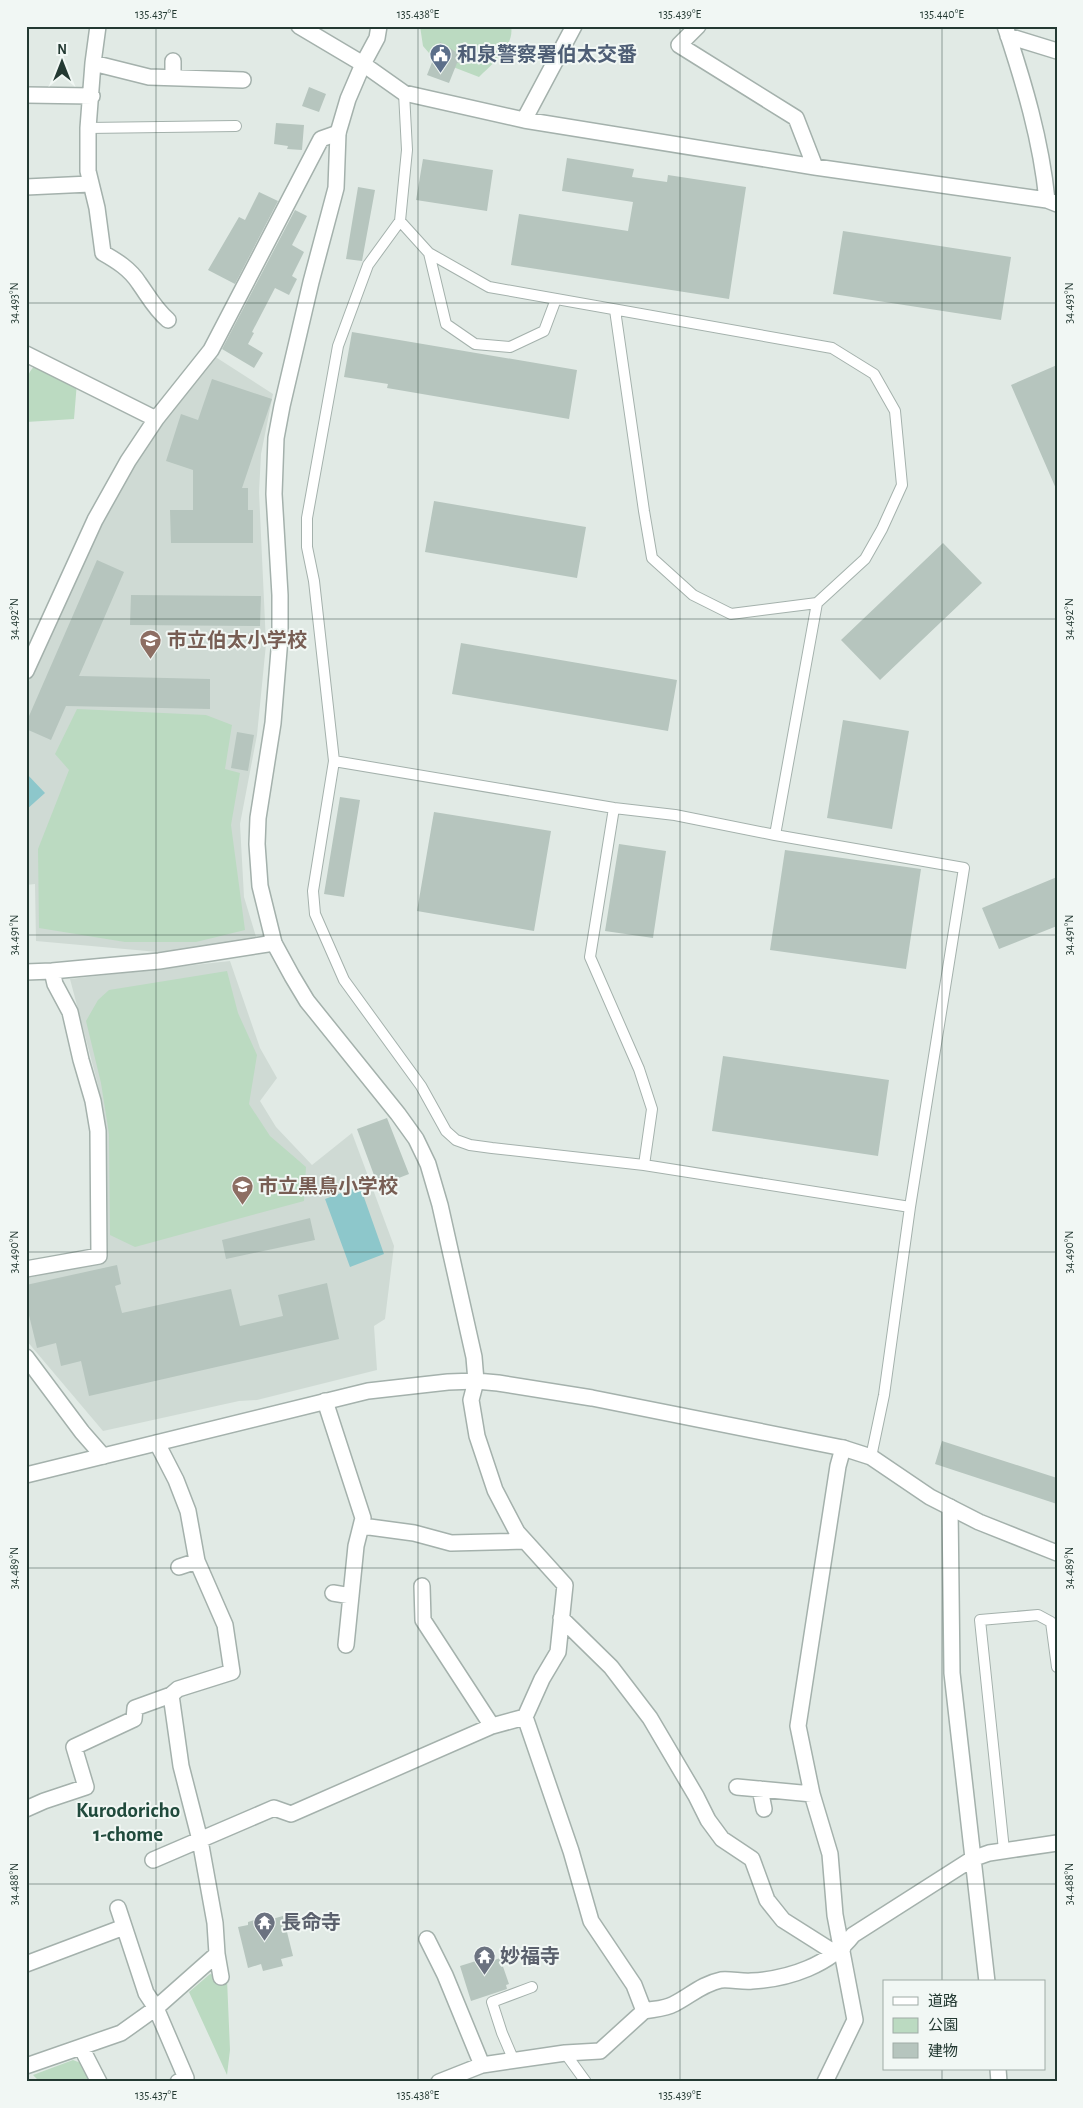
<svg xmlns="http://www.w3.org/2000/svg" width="1083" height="2108" viewBox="0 0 1083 2108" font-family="'Alegreya Sans','Noto Sans JP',sans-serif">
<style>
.built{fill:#cfdad4}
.green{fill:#bbdac1}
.water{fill:#8dc7cb}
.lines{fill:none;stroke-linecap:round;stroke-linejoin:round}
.stream{stroke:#8dc7cb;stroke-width:5.5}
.building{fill:#b6c5be}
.service-casing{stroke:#a4b1ac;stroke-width:12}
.minor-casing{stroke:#a4b1ac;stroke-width:18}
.tertiary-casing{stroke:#a4b1ac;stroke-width:18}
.service{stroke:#fff;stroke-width:10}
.minor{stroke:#fff;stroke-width:15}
.tertiary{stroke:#fff;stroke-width:15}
.ticks{fill:none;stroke:#233932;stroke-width:1;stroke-opacity:0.45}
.labels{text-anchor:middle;stroke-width:4;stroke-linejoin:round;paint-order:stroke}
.service-label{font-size:20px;font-weight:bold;fill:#4e5e75;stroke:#f1f7f4;text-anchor:start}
.education-label{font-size:20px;font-weight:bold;fill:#785e54;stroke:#f1f7f4;text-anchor:start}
.worship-label{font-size:20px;font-weight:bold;fill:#5b616d;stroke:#f1f7f4;text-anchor:start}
.neighbourhood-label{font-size:21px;font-weight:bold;fill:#204a3c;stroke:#f1f7f4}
.neatline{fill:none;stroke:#233932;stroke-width:2}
.ticks-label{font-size:12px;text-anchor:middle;fill:#233932}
</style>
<rect width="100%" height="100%" fill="#e1eae5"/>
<path class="built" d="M214,356L273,394L261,454L259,492L266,644L257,735L240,824L244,897L257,940L158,952L36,941L35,884L26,885V688L93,542L126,481L156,429Z
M230,961L260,1048L277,1078L260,1101L276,1127L312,1165L352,1133L394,1246L385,1319L374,1326L377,1370L257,1400L239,1401L103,1431L26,1340V1275L105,1259L106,1135L98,1085L70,979Z"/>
<path class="green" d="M420,26H511C515,46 492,64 479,77L435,60L423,46Z
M39,363L77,382L74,419L26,422C26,404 20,373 39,363Z
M77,709L206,715L232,725L225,769L240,773L231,825L245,930L196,942H125L39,928L38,849L69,770L55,754Z
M227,971L238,1013L257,1055L249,1104L270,1136L306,1167L304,1201L135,1247L110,1235L109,1134L101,1083L86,1021L98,1000L109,990Z
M210,1974L227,1979L230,2050L227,2075L189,1992Z
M73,2060L81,2063L91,2082H40L33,2075Z"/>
<path class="water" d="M26,773L45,793L26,810Z
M360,1186L384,1254L350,1267L325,1199Z"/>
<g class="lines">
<path class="stream" d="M26,2081L27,2082"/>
</g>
<path class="building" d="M440,42L469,60L457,63L449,83L427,75Z
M309,87L326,94L319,112L302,106Z
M276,123L304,125L302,150L287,149L288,146L274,144Z
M567,158L634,169L632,177L667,182L668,175L746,187L729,299L511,265L519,214L628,231L633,202L562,191Z
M423,159L493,170L487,211L416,200Z
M358,187L375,190L362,261L346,259Z
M259,192L278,201L235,284L208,270L239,217L245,220Z
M295,210L307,216L292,245L304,252L292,276L297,279L289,295L275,288L252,332L254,333L248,344L263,353L254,368L222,349Z
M843,231L1011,257L1001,320L833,294Z
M352,332L577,370L569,419L387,388L388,384L344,377Z
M1057,365V491L1011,385Z
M212,379L272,399L242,488H248V510H253V543H171L170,510H193V470L166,461L181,414L198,420Z
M434,501L586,527L577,578L425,552Z
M943,543L982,583L880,680L841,640Z
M97,560L124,572L79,676L210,679V709L66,706L51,740L26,729V723Z
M131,595L261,596L260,626L130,625Z
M461,643L677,680L668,731L452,694Z
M843,720L909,731L892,829L827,818Z
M237,732L254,735L248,771L231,768Z
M340,797L360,800L344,897L324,894Z
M434,812L551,831L534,931L417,911Z
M619,844L666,851L653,938L605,931Z
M785,850L921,869L906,969L770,950Z
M1057,877V926L999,949L982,908Z
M723,1056L889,1080L878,1156L712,1131Z
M387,1118L409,1174L378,1186L357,1129Z
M310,1218L315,1240L226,1259L222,1240Z
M117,1265L121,1284L115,1286L122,1313L231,1289L240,1326L283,1316L278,1295L327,1283L339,1339L89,1396L81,1361L61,1366L56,1343L37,1348L26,1303V1285Z
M942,1441L1057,1478V1504L935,1464Z
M271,1915L272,1919L283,1916L293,1956L281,1959L283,1966L263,1971L261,1964L248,1968L238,1927L248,1925V1922Z
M500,1958L509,1984L506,1985L507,1989L471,2001L460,1966L476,1961L478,1966Z"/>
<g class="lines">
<defs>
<path id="service" d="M404,93L407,150L400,221L429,253L489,287L832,348L874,374L895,411L902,485L882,529L865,559L817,603L731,614L693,595L652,558L644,511L615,310
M88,128L236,126
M400,221L368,265L338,346L307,518V547L314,581L334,761L313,891L315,914L344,980L421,1086L446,1131L456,1140L470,1145L492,1148L644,1165L910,1207
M429,253L446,324L475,344L510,347L544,331L556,299
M817,603L775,835L964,868L910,1207L884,1395L871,1457
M334,761L614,808L675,815L775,835
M614,808L590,957L639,1069L652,1109L644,1165
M1004,1850L980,1620L1038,1615L1051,1622L1057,1667
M565,2053L586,2082
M514,2061L502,2033L492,2002L532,1987"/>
<path id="minor" d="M98,26L93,63L88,128V171L97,208L103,253C117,261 130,269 139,283C149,297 155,309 168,320
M379,26L377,38L363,64L404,93L524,120L815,167L1047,200L1057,204
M698,26L679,45L796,118L815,167
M1005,26C1024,83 1041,140 1047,200
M1008,36L1057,51
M173,61V77
M93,63L149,77L243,80
M26,95L92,96
M524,120L574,26
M26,187L90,184
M26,354L156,419
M26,671L95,520L128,461L156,419L211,350L321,139L338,133
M26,972L52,971L159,961L274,943
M26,1269L99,1256L98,1131L93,1101L81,1060L70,1012L55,984L52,971
M26,1357L82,1432L103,1456
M325,1401L363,1518L356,1546L346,1645
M157,1443L176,1480L188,1511L197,1561L225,1625L232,1672L178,1689L171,1695L181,1766L200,1840L215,1923L217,1954L221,1977
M950,1507L952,1673L987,1982
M362,1526L414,1533L451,1543L525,1541
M179,1567L197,1561
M422,1586L423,1620L492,1726
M333,1593L351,1596
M561,1618L611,1667L650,1718L696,1796L708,1820L722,1839L752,1859L767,1900L783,1920L832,1951L843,1948
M737,1787L812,1794
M760,1789L764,1809
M26,1809L44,1801L86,1787L74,1747L134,1719L135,1708L171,1695
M153,1860L274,1808L291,1814L492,1726L525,1717
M118,1908L146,1993L156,2008L186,2078L178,2082
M427,1939L445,1975L482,2065
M26,1964L124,1927
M644,2011C653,2009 665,2009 674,2004C690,1996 702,1984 721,1980C731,1979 742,1982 752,1981C789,1979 830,1965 853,1935L972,1859L989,1853L1057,1843
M81,2047L99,2082
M26,2066L121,2033L156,2008L217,1954
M998,2069L999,2082
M439,2082L482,2065L565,2053L600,2051L644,2011L634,1985L591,1921L571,1851L525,1717L542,1679L558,1652L565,1585L517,1532L495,1490L477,1436L471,1400L476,1381
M825,2082L855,2020L835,1915L830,1854L812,1794L798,1726L838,1466L843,1448"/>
<path id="tertiary" d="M299,26L363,64L348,99L338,133L336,188L311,282L282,406L276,438L274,494L280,595V638L273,723L258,818L257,844L260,886L274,943L292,976L307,1001L398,1114L416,1139L428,1164L440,1205L474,1357L476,1381
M26,1475L368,1391L448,1382L476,1381L498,1383L592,1398L843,1448L871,1457L930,1497L979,1522L1057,1553"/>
</defs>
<use href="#service" class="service-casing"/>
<use href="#minor" class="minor-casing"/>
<use href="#tertiary" class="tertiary-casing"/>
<use href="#service" class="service"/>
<use href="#minor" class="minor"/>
<use href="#tertiary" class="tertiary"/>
</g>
<path class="ticks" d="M156,26V2082M418,26V2082M680,26V2082M942,26V1982M26,303H1057M26,619H1057M26,935H1057M26,1252H1057M26,1568H1057M26,1884H1057M942,2069V2082"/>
<defs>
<symbol id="civic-pin" viewBox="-11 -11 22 30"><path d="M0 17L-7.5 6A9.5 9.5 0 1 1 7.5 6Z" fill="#5c6f8a" stroke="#f1f7f4"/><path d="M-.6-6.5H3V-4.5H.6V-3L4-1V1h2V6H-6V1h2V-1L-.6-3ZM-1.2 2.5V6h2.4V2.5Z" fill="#fff"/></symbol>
<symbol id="school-pin" viewBox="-11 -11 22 30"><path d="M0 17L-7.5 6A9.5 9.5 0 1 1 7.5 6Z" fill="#8d6e63" stroke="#f1f7f4"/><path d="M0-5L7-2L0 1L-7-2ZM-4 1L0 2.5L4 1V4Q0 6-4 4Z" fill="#fff"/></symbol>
<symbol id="temple-pin" viewBox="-11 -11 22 30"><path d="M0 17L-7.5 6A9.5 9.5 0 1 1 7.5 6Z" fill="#6b7280" stroke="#f1f7f4"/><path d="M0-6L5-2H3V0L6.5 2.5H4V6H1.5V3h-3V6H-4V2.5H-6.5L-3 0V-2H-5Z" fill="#fff"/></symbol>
</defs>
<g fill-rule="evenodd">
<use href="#civic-pin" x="428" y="42" width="25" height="34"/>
<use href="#school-pin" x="138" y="628" width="25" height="34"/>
<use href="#school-pin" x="230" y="1174" width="25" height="34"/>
<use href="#temple-pin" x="252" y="1910" width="25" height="34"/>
<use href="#temple-pin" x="472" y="1944" width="25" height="34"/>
</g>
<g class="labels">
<g class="service-label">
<text x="457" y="61">和泉警察署伯太交番</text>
</g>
<g class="education-label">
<text x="167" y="647">市立伯太小学校</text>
<text x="258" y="1193">市立黒鳥小学校</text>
</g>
<g class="worship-label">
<text x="281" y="1929">長命寺</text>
<text x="500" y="1963">妙福寺</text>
</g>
<g class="neighbourhood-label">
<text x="128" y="1817">Kurodoricho<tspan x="128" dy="24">1-chome</tspan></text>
</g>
</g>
<rect width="1083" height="2108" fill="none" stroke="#f1f7f4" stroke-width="55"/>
<rect x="883" y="1980" width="162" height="90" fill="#f1f7f4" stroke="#9faba6"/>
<rect x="893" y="1997" width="25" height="8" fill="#ffffff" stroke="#9faba6"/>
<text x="928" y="2006" font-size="15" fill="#233932">道路</text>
<rect x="893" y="2018" width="25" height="15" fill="#bbdac1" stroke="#9faba6"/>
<text x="928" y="2030" font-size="15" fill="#233932">公園</text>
<rect x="893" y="2043" width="25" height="15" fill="#b6c5be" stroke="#9faba6"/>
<text x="928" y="2056" font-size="15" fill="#233932">建物</text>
<g transform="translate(62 62)" stroke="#f1f7f4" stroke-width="4" paint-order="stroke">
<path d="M0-4L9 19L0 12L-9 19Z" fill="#233932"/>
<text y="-8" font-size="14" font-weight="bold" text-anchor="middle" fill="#233932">N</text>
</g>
<rect x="28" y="28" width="1028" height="2052" class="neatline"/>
<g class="ticks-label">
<text x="156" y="18">135.437°E</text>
<text x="418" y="18">135.438°E</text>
<text x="680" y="18">135.439°E</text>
<text x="942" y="18">135.440°E</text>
<text transform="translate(14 303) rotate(-90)" y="4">34.493°N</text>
<text transform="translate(1069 303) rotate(-90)" y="4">34.493°N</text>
<text transform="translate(14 619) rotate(-90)" y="4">34.492°N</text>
<text transform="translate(1069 619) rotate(-90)" y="4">34.492°N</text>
<text transform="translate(14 935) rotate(-90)" y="4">34.491°N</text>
<text transform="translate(1069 935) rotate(-90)" y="4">34.491°N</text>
<text transform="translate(14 1252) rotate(-90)" y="4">34.490°N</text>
<text transform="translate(1069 1252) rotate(-90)" y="4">34.490°N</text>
<text transform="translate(14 1568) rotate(-90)" y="4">34.489°N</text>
<text transform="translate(1069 1568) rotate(-90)" y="4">34.489°N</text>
<text transform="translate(14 1884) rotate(-90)" y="4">34.488°N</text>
<text transform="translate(1069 1884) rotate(-90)" y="4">34.488°N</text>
<text x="156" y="2099">135.437°E</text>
<text x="418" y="2099">135.438°E</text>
<text x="680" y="2099">135.439°E</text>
</g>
</svg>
